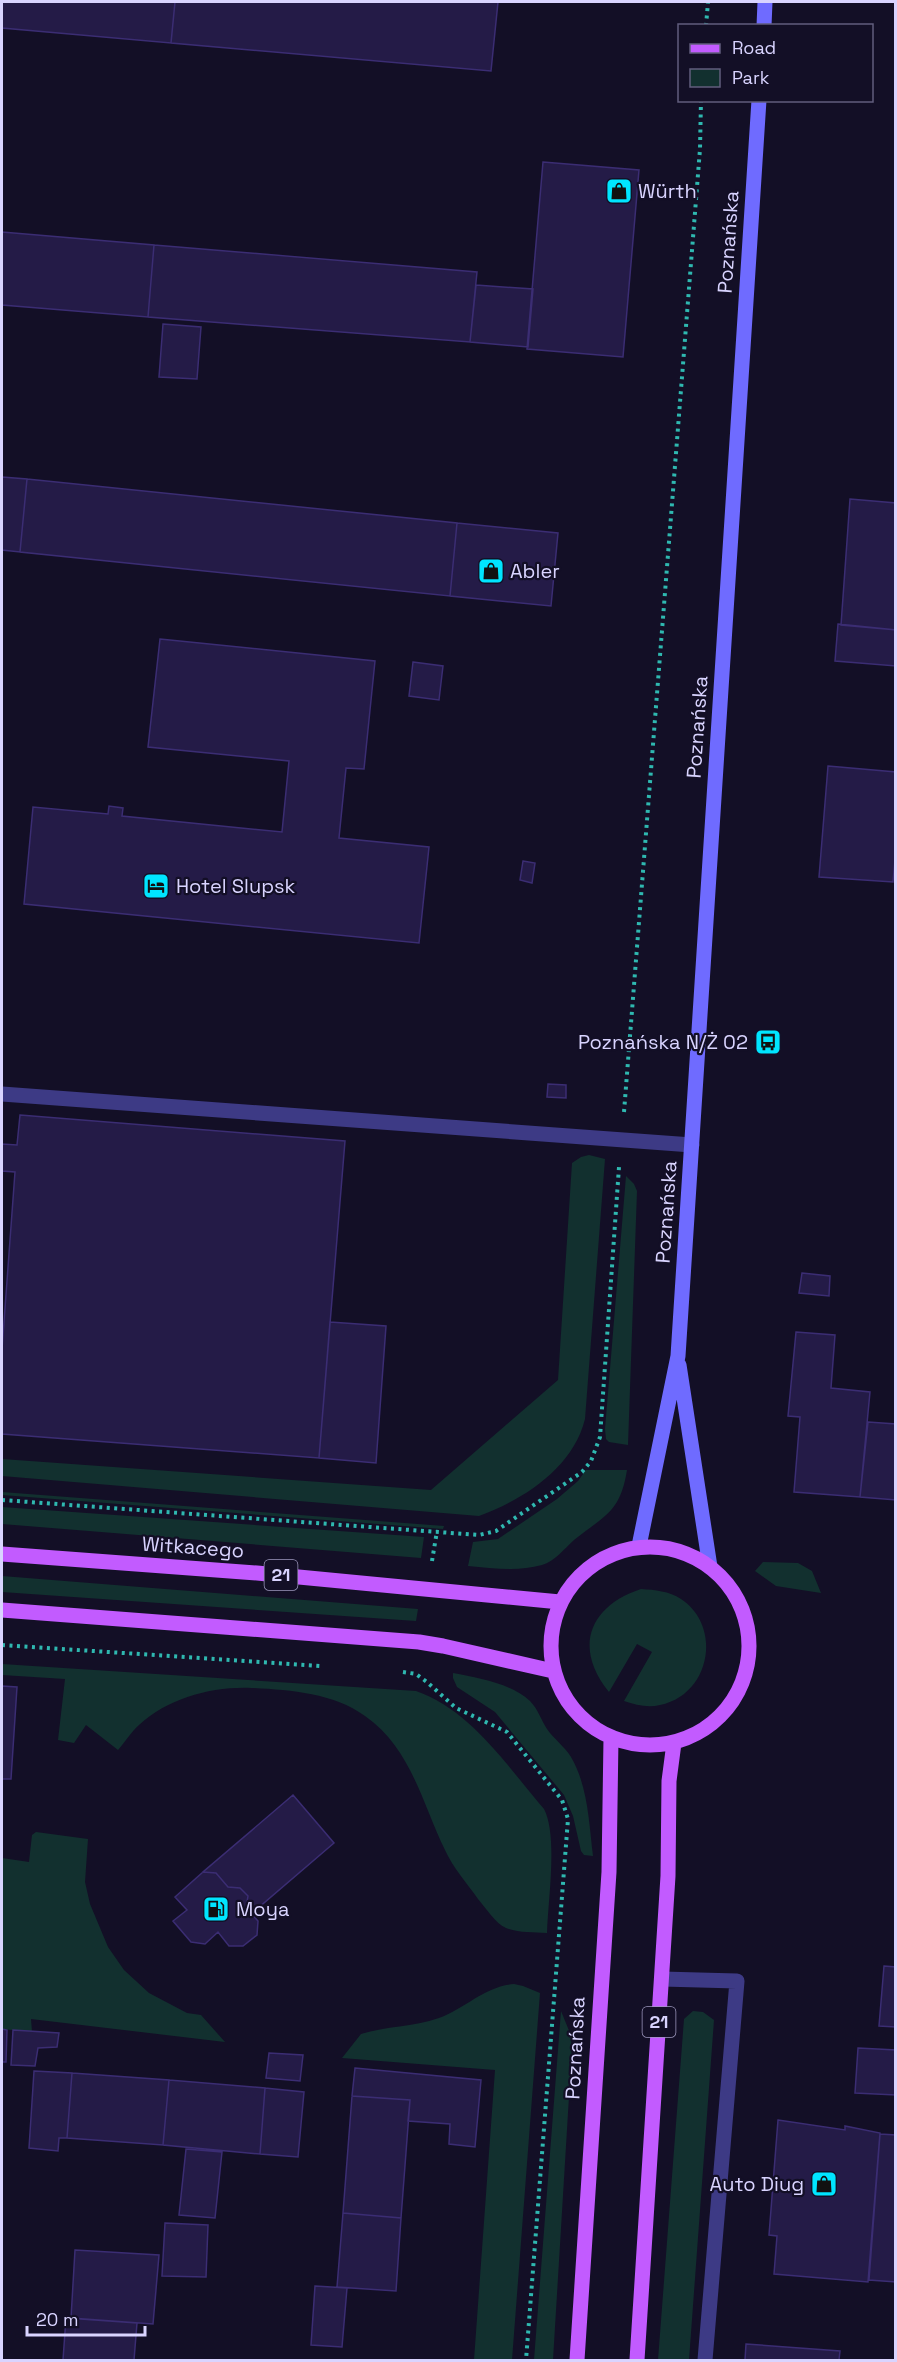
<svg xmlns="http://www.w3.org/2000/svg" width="897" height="2362" viewBox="0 0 897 2362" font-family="'Space Grotesk',sans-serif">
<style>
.green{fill:#12302f}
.building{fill:#241b47;stroke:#3b2d73;stroke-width:1.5}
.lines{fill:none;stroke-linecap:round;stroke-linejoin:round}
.path{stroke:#2fb8b0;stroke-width:4;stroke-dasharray:3 4.5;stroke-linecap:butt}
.service{stroke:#3d3a85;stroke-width:15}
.secondary{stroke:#6f6bff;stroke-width:15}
.primary{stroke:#c25bff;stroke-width:15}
.labels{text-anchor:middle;stroke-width:4.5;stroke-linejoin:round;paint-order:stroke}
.shield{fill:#130f26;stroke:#9e99be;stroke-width:1.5}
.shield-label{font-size:18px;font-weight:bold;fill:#d9d4ff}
.poi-label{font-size:20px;fill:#d9d4ff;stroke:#130f26;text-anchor:start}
.street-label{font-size:20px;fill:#d9d4ff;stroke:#130f26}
</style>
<rect width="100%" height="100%" fill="#130f26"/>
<path class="green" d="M589,1155L605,1159L585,1419C573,1468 523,1500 479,1516L2,1476V1459L431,1490L558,1380L572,1163L581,1157Z
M626,1176L634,1184L637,1191L628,1445L609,1442L606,1439L605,1429Z
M586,1470H627C620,1513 605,1515 574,1540C564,1549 555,1561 542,1565C517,1572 493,1568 468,1566L473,1542L498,1539L557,1499L578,1481Z
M2,1492L444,1526L443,1529L2,1495Z
M2,1507L424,1537L421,1558L2,1524Z
M763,1562L798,1563L812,1571L821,1593L776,1586L755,1571Z
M2,1576L418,1609L416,1621L2,1592Z
M641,1589C655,1590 669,1591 681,1599C723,1627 710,1695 660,1705C648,1708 636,1705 624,1701L652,1652L637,1644L609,1692C573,1648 589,1606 641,1589Z
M2,1664L416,1691C471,1710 507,1766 544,1809C558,1836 548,1900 547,1933C533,1932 519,1933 506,1928C495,1923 486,1908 478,1899C467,1883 453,1868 445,1850C422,1803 411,1748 365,1716C333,1693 290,1690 252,1688C213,1686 168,1698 139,1725C131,1732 125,1742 118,1750L86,1725L74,1743L58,1740L65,1679L2,1675Z
M453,1673C479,1678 510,1683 530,1701C538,1709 541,1720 547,1729C554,1739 565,1747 571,1757C588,1786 589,1823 593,1856L584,1855L581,1851L573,1816L564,1795L495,1712L457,1687L453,1678Z
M36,1832L88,1839L85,1882L90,1904L108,1947L124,1970L149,1993L187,2013L201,2015L225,2042L31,2019L32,2032L2,2029V1858L29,1862L32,1835Z
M514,1984L523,1986L540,1993L512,2360H474L495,2070L342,2058L361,2034C386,2026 413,2027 439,2018C466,2008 485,1986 514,1984Z
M561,2011L570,2033L572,2047L553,2360H534Z
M693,2011L703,2012L714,2020L689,2360H658L684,2019Z"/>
<path class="building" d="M2,2H175L171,43L2,28Z
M175,2H498L491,71L171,43Z
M543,162L639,170L623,357L527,349Z
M2,232L154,245L148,317L2,305Z
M154,245L477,272L470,342L148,317Z
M476,285L533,289L528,347L470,342Z
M163,324L201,327L197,379L159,377Z
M2,477L27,479L20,552L2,550Z
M27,479L457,523L450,596L20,552Z
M850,499L896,503V630L841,625Z
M457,523L558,533L551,606L450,596Z
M838,624L896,630V666L835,661Z
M160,639L375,661L364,769L346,768L339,838L429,847L419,943L24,904L33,807L108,814L109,806L123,808L122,816L282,832L289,761L148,747Z
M413,662L443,666L439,700L409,696Z
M828,766L896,772V849L893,882L819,877Z
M523,861L535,863L532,883L520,880Z
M548,1084L566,1085V1098L547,1097Z
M20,1115L345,1141L319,1458L2,1434V1349L15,1172L2,1171V1144L17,1145Z
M802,1273L830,1276L829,1296L799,1293Z
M330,1322L386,1326L376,1463L319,1458Z
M796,1332L835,1335L831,1388L870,1392L860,1497L794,1492L800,1417L788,1416Z
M868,1422L896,1424V1500L860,1497Z
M2,1686L17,1687L11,1779H2Z
M293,1795L334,1843L251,1914L246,1908L248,1896L240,1888L228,1887L216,1873L203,1872Z
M203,1872L216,1873L228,1887L240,1888L248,1896L246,1908L258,1921L257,1935L243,1946H229L218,1932L205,1944L191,1942L173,1921L187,1910L175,1897Z
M884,1966L896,1967V2027L879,2026Z
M2,2029L7,2030L6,2062H2Z
M13,2030L59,2033L57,2047L38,2048L35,2066L11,2065Z
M858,2048L896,2050V2095L855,2093Z
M269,2053L303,2055L300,2081L266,2078Z
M355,2068L481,2080L475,2147L449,2144L450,2124L408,2121L410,2100L352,2096Z
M34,2071L72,2073L67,2138H59L58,2151L29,2148Z
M72,2073L169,2080L163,2145L67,2138Z
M169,2080L265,2088L260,2154L163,2145Z
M265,2088L304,2092L298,2157L260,2154Z
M352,2096L410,2100L401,2218L343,2213Z
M778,2120L845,2130V2126L880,2133L868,2282L774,2274L777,2236L769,2235Z
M880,2134L896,2135V2282L869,2280Z
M186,2149L222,2152L215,2218L179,2215Z
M343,2213L401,2218L396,2291L337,2287Z
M165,2223L208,2225L206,2277L162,2276Z
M75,2250L159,2255L153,2324L71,2318Z
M315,2286L347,2288L342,2347L311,2345Z
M66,2318L137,2323L134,2360H63Z
M746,2344L840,2351L839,2360H745Z"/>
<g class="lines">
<path class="path" d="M706,26L708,2
M624,1112L700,149L701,100
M2,1500L479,1535L496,1531L582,1472L591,1461L600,1437L619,1167
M432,1561L437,1531
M2,1645L321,1666
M403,1672L416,1674L427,1682L456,1708L507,1732L562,1800L568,1819L526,2360"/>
<path class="service" d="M2,1094L692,1145
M662,1979L737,1981L705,2360"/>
<path class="secondary" d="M764,26L765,2
M679,1365L710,1567
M639,1546L678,1356L759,100"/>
<path class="primary" d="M551 1646a99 99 0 1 1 198 0a99 99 0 1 1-198 0Z
M2,1554L257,1573L560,1602
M2,1610L419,1642L443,1646L553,1671
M577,2360L609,1872L611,1738
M637,2360L668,1876L669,1781L674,1743"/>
</g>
<defs>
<symbol id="shop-square" viewBox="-11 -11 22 22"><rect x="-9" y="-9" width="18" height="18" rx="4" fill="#00e5ff" stroke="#130f26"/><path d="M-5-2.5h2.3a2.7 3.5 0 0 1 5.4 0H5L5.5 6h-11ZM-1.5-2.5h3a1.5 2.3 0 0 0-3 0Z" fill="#111"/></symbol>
<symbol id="hotel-square" viewBox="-11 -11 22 22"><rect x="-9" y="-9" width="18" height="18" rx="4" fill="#00e5ff" stroke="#130f26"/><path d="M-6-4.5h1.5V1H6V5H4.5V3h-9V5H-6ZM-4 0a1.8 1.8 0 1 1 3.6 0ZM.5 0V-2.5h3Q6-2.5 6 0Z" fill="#111"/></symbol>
<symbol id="bus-square" viewBox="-11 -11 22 22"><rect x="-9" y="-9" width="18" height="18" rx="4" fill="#00e5ff" stroke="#130f26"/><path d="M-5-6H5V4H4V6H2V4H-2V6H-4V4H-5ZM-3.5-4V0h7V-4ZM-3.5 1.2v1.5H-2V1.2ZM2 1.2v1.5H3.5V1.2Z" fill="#111"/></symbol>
<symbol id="fuel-square" viewBox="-11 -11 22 22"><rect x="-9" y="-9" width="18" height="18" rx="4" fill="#00e5ff" stroke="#130f26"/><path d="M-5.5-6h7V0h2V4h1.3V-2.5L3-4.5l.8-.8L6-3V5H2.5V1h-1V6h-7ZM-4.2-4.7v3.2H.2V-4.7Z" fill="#111"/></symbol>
</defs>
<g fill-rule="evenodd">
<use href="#shop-square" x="604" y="176" width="30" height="30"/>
<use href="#shop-square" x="476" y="556" width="30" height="30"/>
<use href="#hotel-square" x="141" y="871" width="30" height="30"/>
<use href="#bus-square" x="753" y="1027" width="30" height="30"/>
<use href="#fuel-square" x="201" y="1894" width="30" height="30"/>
<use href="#shop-square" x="809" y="2169" width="30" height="30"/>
</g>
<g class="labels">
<g class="shield">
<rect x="264.5" y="1560" width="33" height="30" rx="4.5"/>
<rect x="642.5" y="2007" width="33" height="30" rx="4.5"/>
</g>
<g class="shield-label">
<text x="281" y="1581">21</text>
<text x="659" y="2028">21</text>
</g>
<g class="poi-label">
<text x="638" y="198">Würth</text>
<text x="510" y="578">Abler</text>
<text x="176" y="893">Hotel Slupsk</text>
<text x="748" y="1049" text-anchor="end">Poznańska N/Ż 02</text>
<text x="236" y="1916">Moya</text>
<text x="804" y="2191" text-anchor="end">Auto Diug</text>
</g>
<g class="street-label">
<text transform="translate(728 242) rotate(-86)" y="7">Poznańska</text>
<text transform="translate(697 727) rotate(-86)" y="7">Poznańska</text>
<text transform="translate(666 1212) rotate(-86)" y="7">Poznańska</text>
<text transform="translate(193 1547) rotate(4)" y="7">Witkacego</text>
<text transform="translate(575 2048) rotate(-87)" y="7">Poznańska</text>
</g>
</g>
<rect width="897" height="2362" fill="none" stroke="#d9d4ff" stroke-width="6"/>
<rect x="678" y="24" width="195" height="78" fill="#130f26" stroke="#625e7d" stroke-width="1.5"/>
<rect x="690" y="44" width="30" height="9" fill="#c25bff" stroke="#625e7d" stroke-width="1.5"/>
<text x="732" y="54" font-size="18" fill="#d9d4ff">Road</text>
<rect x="690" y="69" width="30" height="18" fill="#12302f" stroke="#625e7d" stroke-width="1.5"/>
<text x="732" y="84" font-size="18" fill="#d9d4ff">Park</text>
<path d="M27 2326v9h118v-9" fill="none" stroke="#d9d4ff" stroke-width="3"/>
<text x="36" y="2326" font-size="18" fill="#d9d4ff" stroke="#130f26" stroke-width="4.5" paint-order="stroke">20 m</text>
</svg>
